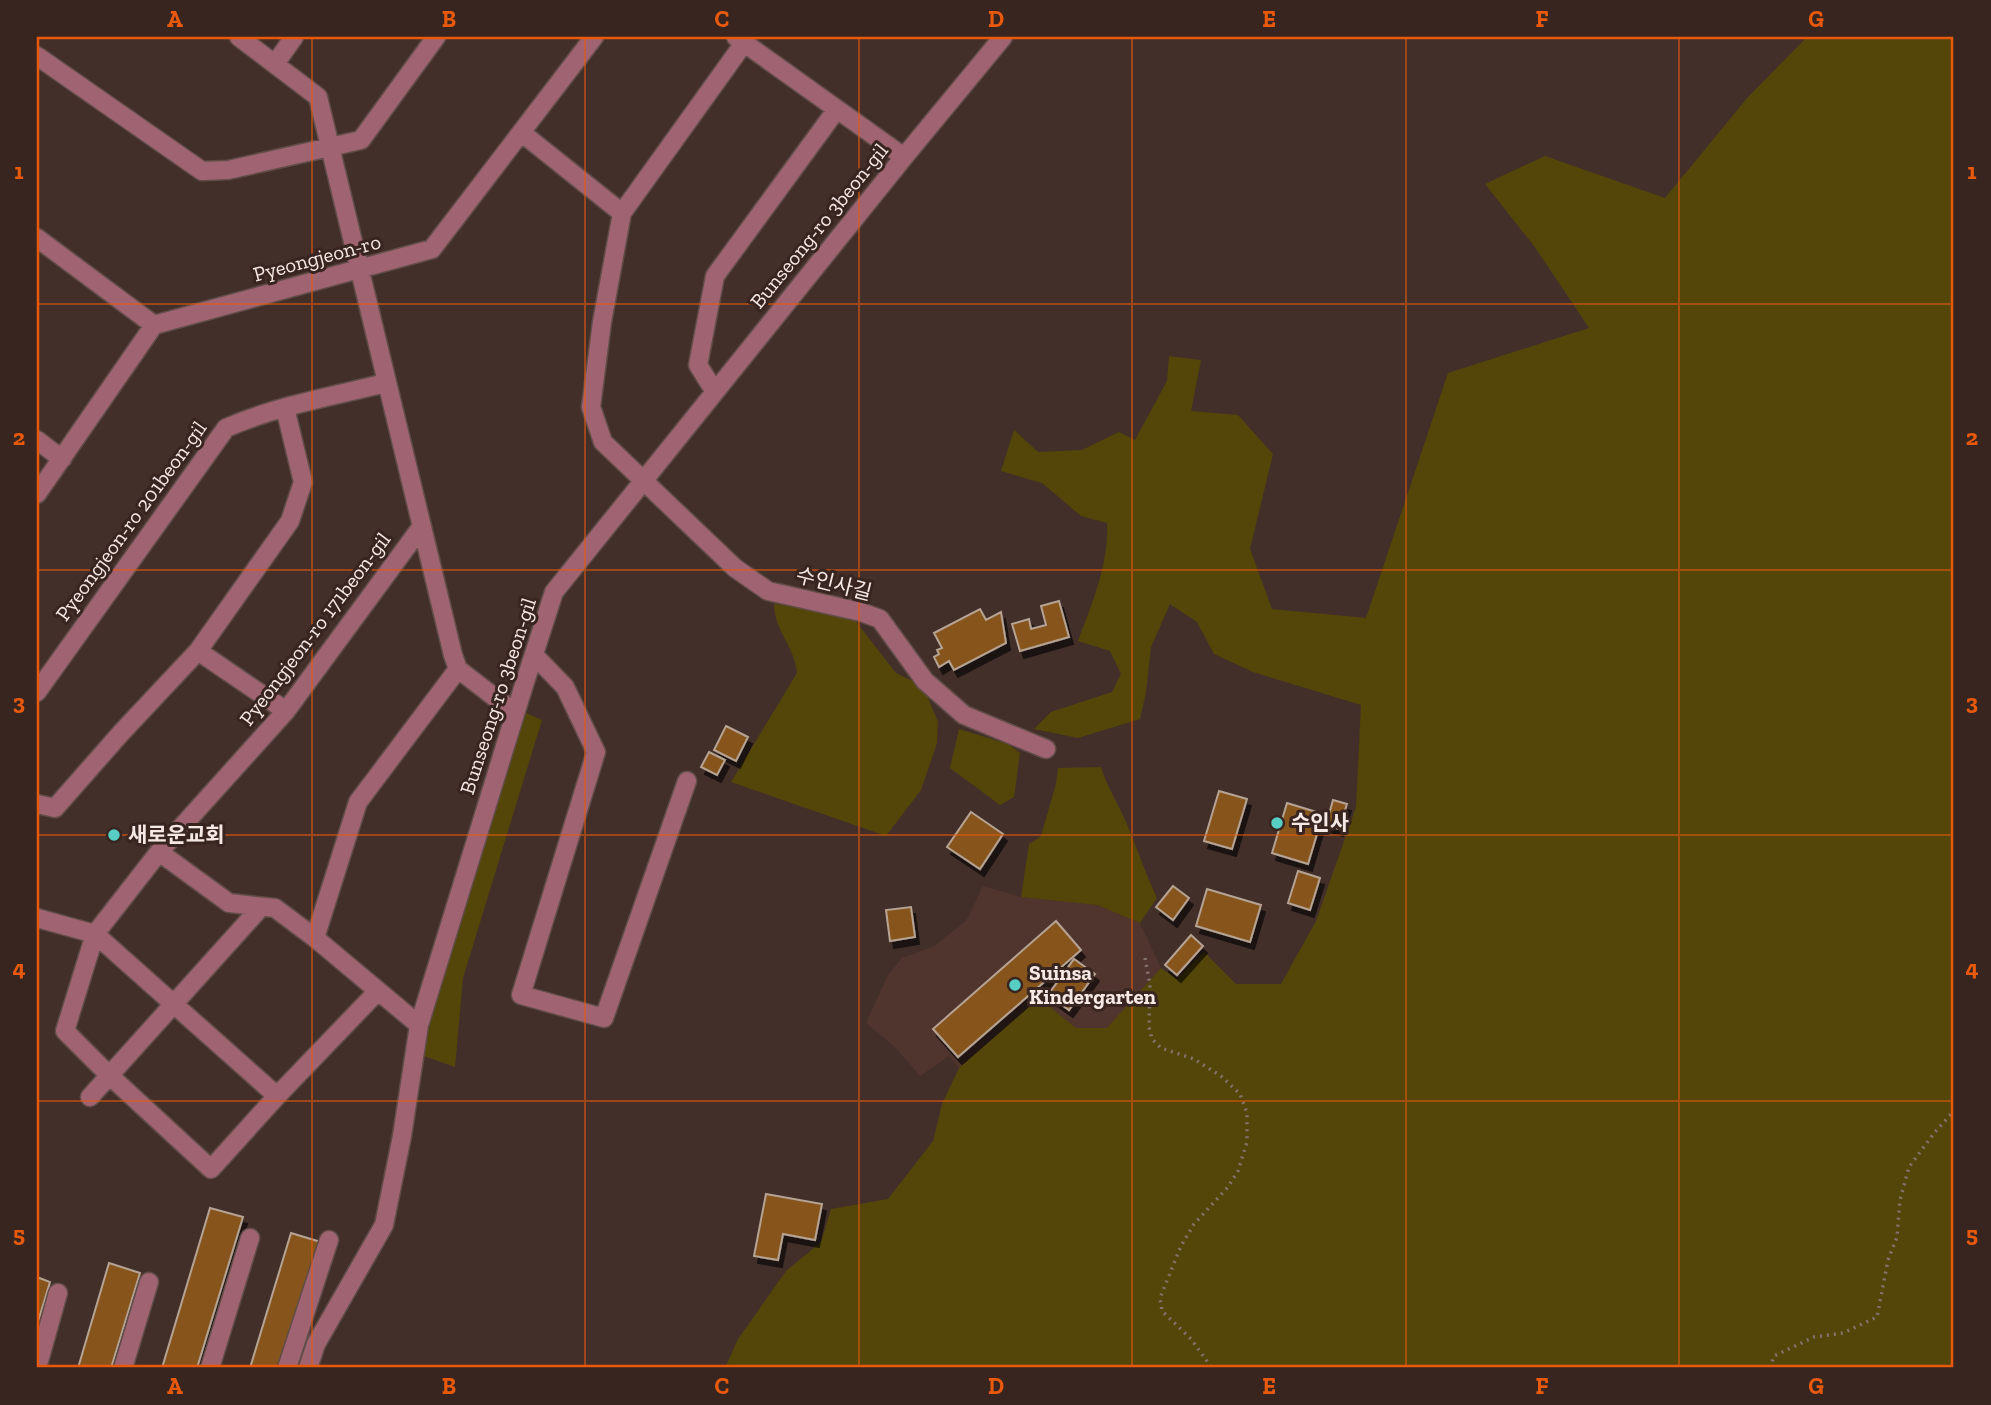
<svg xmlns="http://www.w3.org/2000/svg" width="1991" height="1405" viewBox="0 0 1991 1405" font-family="'Zilla Slab','Noto Sans KR',serif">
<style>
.built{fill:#50352e}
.green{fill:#534608}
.building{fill:#87551d;stroke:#b5a393;stroke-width:2;filter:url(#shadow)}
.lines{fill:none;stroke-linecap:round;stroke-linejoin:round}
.minor-casing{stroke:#604d48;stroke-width:21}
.path{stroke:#84726e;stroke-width:3.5;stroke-dasharray:2 5;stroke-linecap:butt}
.minor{stroke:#a06372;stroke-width:18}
.grid{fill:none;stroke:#e8590c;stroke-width:2;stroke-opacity:0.55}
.poi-dot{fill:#56cec3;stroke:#382520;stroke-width:2.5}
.labels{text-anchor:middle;stroke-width:6;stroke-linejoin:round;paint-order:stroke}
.street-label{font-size:21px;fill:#f6e8e5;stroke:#382520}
.poi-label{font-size:21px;font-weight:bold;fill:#f6e8e5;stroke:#382520;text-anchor:start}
.neatline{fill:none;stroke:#e8590c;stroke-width:2.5}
.grid-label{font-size:23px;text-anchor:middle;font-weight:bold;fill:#e8590c}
</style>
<defs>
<filter id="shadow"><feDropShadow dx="4" dy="7" stdDeviation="0" flood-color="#0009"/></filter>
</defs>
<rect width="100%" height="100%" fill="#432f2a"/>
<path class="built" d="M983,886L1021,897L1097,905L1140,923L1161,968L1108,1028H1076L1039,998L959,1068L949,1056L920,1076L896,1048L866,1023L888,975L902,958L934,946L966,921Z"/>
<path class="green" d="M1807,37H1954V1368H725L738,1339L786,1271L821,1242L831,1209L888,1199L933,1141L942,1104L959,1068L1039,998L1076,1028H1107L1161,968L1177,979L1204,952L1236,984H1281L1316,921L1356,807L1361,705L1253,672L1214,654L1197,622L1170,604L1151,647L1146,692L1140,719L1078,738L1034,729L1051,712L1112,692L1121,674L1110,651L1078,641C1092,603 1109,564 1107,523L1081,516L1042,483L1001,471L1014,430L1038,452L1082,450L1119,432L1135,440L1167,381L1169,356L1201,360L1191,411L1238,415L1273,454L1250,549L1272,609L1366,618L1448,373L1589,328L1534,246L1485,184L1545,156L1665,198L1748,97Z
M774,604L850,614L896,673L923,686L938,722L937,743L921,790L886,836L731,782L797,673C795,647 774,630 774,604Z
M526,713L542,720L463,978L455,1067L421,1055L422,1030Z
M959,729L1008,744L1020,753L1014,797L1000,805L950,768Z
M1101,767C1107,787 1118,803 1126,822C1137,847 1145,873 1157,898L1140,923L1097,905L1021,897L1029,844L1041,836L1056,784L1058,768Z"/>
<path class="building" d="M1059,601L1069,637L1020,651L1012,624L1029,619L1031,629L1046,625L1041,606Z
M980,609L986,620L1001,612L1006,643L954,670L949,661L939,667L934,657L939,654L937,650L942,648L934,633Z
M726,726L748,737L736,761L714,750Z
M709,752L725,760L717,775L701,767Z
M1219,791L1247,799L1232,849L1204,841Z
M1333,800L1347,804L1339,829L1326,825Z
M1287,803L1323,814L1308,864L1272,853Z
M971,812L1003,834L980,869L947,847Z
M1298,871L1320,878L1310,910L1288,903Z
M1173,886L1189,898L1173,920L1156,907Z
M1207,889L1261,905L1250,942L1196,926Z
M911,907L915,937L890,941L886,910Z
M1056,921L1081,950L958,1057L933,1029Z
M1191,935L1203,946L1177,975L1165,965Z
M1074,959L1095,974L1069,1010L1048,995Z
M766,1194L822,1204L815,1240L783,1234L778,1260L754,1256Z
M210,1208L243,1217L197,1368H162Z
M291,1233L324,1243L285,1368H250Z
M109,1263L140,1273L111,1368H78Z
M37,1277L50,1282L37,1325Z"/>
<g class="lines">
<defs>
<path id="minor" d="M239,37L318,97L453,655L458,669L515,713
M736,37L904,157
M744,43L622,213L602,322L591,407L603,442L735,568L768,591L861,612L880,619L925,681L964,715L1046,749
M37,56L202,171L228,170L361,140L436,37
M275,64L294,37
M522,133L622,213
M37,238L154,325
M715,392L698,365L715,276L837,109
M37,440L62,459
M37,494L154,325L432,249L594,37
M198,651L286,711
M534,655L565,687L596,752L521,995L604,1018L687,781
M37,692L226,428C276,406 333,396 386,383
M37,804L55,808L121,733L198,651L290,521L303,482L285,408
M159,852L229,903L275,908L315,938L419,1025
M37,918L95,934L277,1096
M315,938L358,802L458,669
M377,992L277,1096L211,1169L109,1075L65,1031L95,934L159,852L286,711L422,526
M90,1097L261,907
M37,1368L58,1293
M123,1368L149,1282
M210,1368L250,1238
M287,1368L329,1240
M308,1368L316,1344L384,1225L402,1136L419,1025L524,685L554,592L904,157L1003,37"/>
</defs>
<use href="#minor" class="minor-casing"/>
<path class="path" d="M1145,958L1150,985L1149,1027L1152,1039L1161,1048L1194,1059L1221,1076L1240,1094L1247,1113V1142L1238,1171L1228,1187L1194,1224L1181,1246L1160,1298L1162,1311L1191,1339L1212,1368
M1770,1368L1774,1356L1814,1337L1843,1333L1877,1317L1888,1260L1897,1237L1900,1200L1909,1167L1935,1132L1954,1111"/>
<use href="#minor" class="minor"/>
</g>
<path class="grid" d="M312,37V1368M585,37V1368M859,37V1368M1132,37V1368M1406,37V1368M1679,37V1368M37,304H1954M37,570H1954M37,835H1954M37,1101H1954"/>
<g class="poi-dot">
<circle cx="1277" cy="823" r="7"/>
<circle cx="114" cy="835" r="7"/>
<circle cx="1015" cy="985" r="7"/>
</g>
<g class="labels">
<g class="street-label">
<text transform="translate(819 226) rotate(-51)" y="7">Bunseong-ro 3beon-gil</text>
<text transform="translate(317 258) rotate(-15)" y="7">Pyeongjeon-ro</text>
<text transform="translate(131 521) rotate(-54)" y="7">Pyeongjeon-ro 201beon-gil</text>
<text transform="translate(834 584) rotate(14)" y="7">수인사길</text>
<text transform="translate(315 629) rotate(-53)" y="7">Pyeongjeon-ro 171beon-gil</text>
<text transform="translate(498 696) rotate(-72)" y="7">Bunseong-ro 3beon-gil</text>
</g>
<g class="poi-label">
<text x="1291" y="830">수인사</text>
<text x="128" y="842">새로운교회</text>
<text x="1029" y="980">Suinsa<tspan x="1029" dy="24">Kindergarten</tspan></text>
</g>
</g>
<rect width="1991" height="1405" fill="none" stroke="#382520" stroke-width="77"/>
<rect x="38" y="38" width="1914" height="1328" class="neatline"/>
<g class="grid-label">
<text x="175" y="27">A</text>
<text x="449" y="27">B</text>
<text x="722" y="27">C</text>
<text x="996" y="27">D</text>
<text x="1269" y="27">E</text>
<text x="1542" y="27">F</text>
<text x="1816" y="27">G</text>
<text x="19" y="179">1</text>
<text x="1972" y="179">1</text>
<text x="19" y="445">2</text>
<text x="1972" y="445">2</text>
<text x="19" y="710">3</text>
<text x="1972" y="710">3</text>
<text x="19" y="976">4</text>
<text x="1972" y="976">4</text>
<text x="19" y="1242">5</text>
<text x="1972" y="1242">5</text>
<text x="175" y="1394">A</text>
<text x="449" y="1394">B</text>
<text x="722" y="1394">C</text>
<text x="996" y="1394">D</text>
<text x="1269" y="1394">E</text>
<text x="1542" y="1394">F</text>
<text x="1816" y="1394">G</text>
</g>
</svg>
